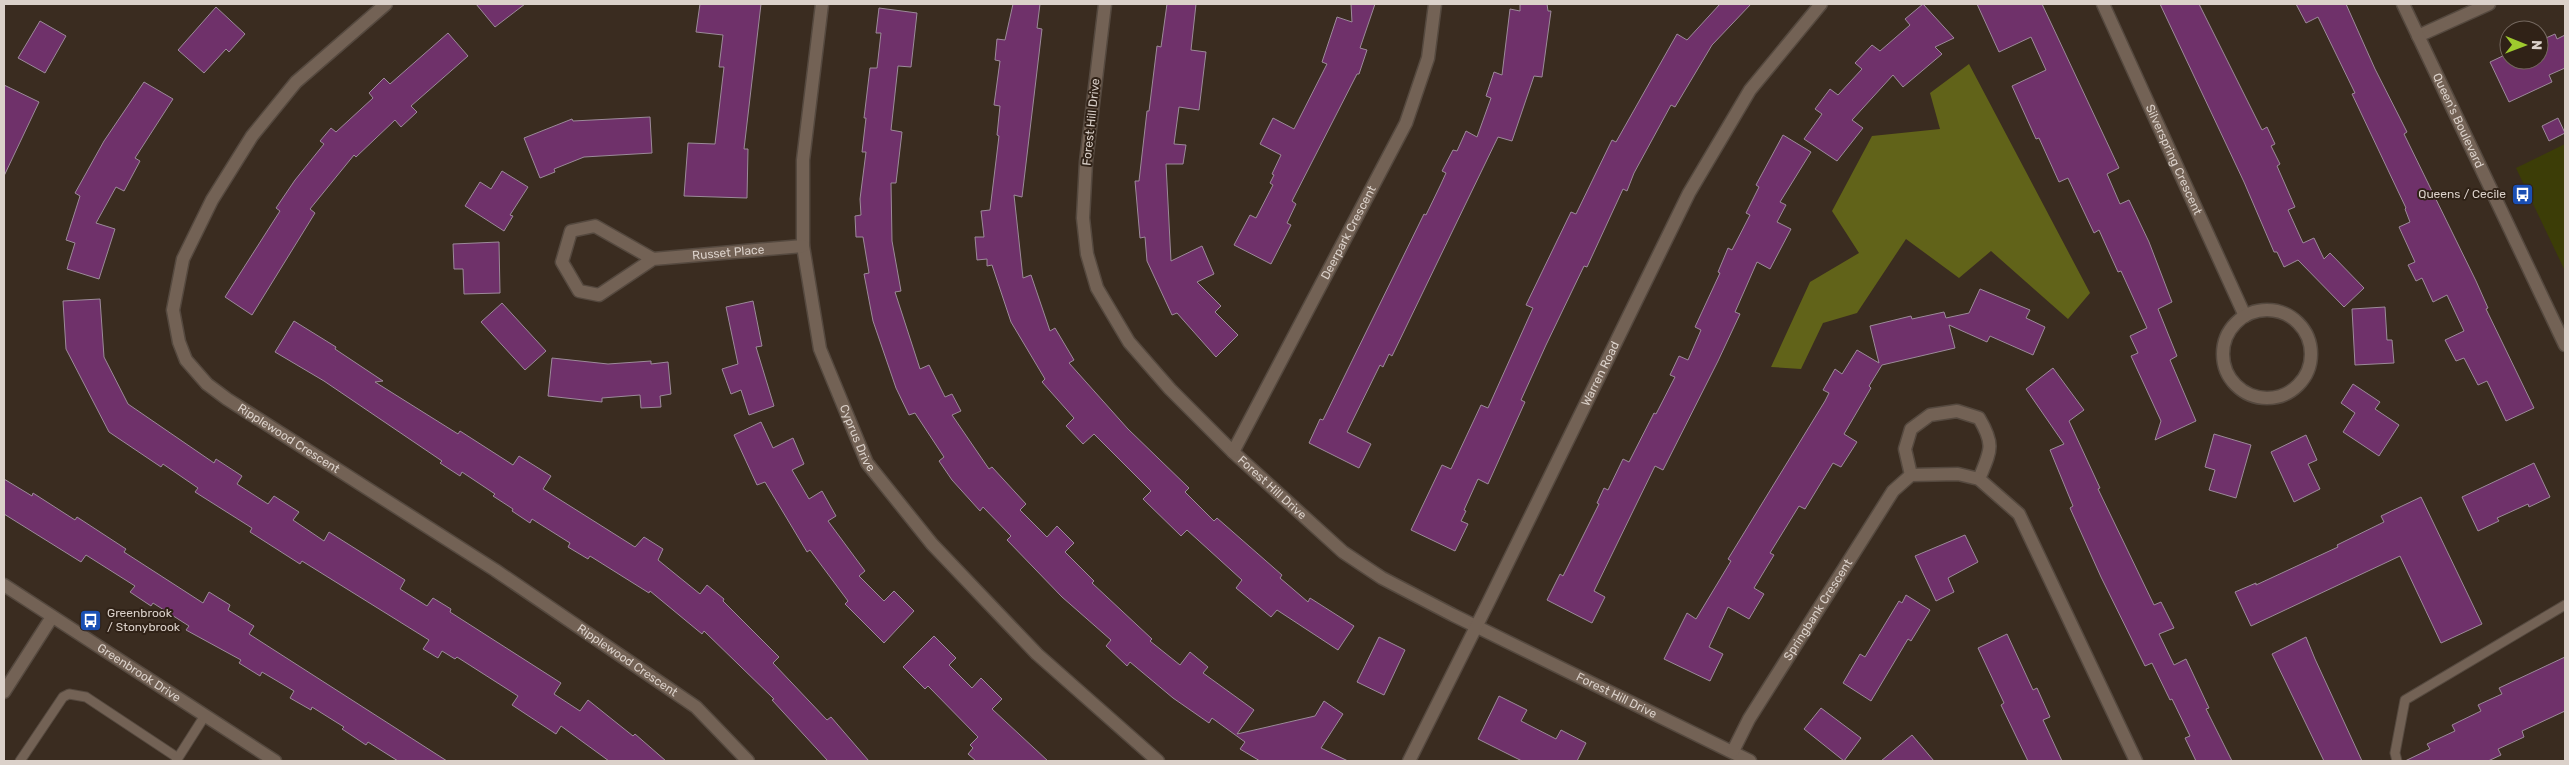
<svg xmlns="http://www.w3.org/2000/svg" width="2569" height="765" viewBox="0 0 2569 765" font-family="Rubik,sans-serif">
<style>
.green{fill:#3c3d07}
.forest{fill:#616319}
.building{fill:#6f316a;stroke:#9c8a99}
.lines{fill:none;stroke-linecap:round;stroke-linejoin:round}
.lane-casing{stroke:#55493f;stroke-width:11}
.street-casing{stroke:#55493f;stroke-width:15}
.secondary-casing{stroke:#55493f;stroke-width:15}
.lane{stroke:#736255;stroke-width:9}
.street{stroke:#736255;stroke-width:12}
.secondary{stroke:#736255;stroke-width:12}
.labels{text-anchor:middle;stroke-width:4;stroke-linejoin:round;paint-order:stroke}
.street-label{font-size:12px;fill:#dbd1ca;stroke:#302217}
.poi-label{font-size:12px;fill:#dbd1ca;stroke:#302217;text-anchor:end}
</style>
<rect width="100%" height="100%" fill="#3a2c20"/>
<path class="green" d="M2565,144V271L2516,168Z"/>
<path class="forest" d="M1969,64L2090,293L2068,319L1991,251L1959,278L1906,239L1857,313L1823,323L1801,369L1771,367L1810,282L1859,253L1832,211L1872,136L1940,129L1930,93Z"/>
<path class="building" d="M476,4H525L495,27Z
M700,4H761L744,149H748L747,198L684,196L688,143L715,144L724,67H719L723,35L696,32Z
M1013,4H1040L1037,28L1042,29L1022,197L1014,195L1023,278L1031,275L1050,331L1055,328L1074,360L1069,363L1128,429L1189,488L1185,492L1214,521L1217,518L1282,575L1280,578L1308,602L1310,598L1354,626L1338,650L1277,610L1271,617L1236,588L1242,580L1187,530L1181,536L1143,499L1151,491L1094,434L1083,444L1066,426L1074,418L1042,382L1045,379L1011,322L992,265L987,266V259L977,260L975,237H984L981,211L990,210L999,136L997,135L1000,106L994,105L1000,61L995,60L997,39L1005,40Z
M1167,4H1196L1191,50L1206,52L1199,110L1179,107L1174,144L1186,145L1183,164H1166L1171,261L1202,246L1214,274L1197,282L1221,306L1215,312L1238,335L1216,357L1177,313L1172,315L1147,261L1145,237L1140,238L1135,181H1139L1147,111H1149L1157,46L1161,47Z
M1351,4H1375L1360,48L1367,50L1359,74H1357L1292,201L1296,204L1287,223L1291,225L1271,264L1234,245L1250,215L1256,218L1273,185L1270,183L1274,175L1272,174L1281,155L1260,144L1273,118L1294,129L1327,64L1322,62L1337,17L1352,22Z
M1520,4H1547L1548,11H1551L1542,77L1534,76L1512,141L1498,137L1392,356L1389,354L1383,367L1380,365L1347,432L1371,444L1359,468L1309,443L1320,419L1323,420L1424,214L1426,215L1441,184L1446,173L1442,171L1453,150L1457,151L1466,131L1477,137L1491,98L1486,96L1494,72L1502,75L1510,9L1520,11Z
M1720,4H1751L1712,45L1675,107L1671,105L1634,173L1627,191L1623,189L1587,267L1584,266L1546,345L1521,400L1525,402L1488,484L1478,479L1464,510L1466,511L1461,521L1468,524L1455,551L1411,530L1442,465L1451,469L1481,405L1488,408L1533,308L1526,305L1571,212L1576,214L1612,140L1616,142L1677,34L1687,40Z
M1923,4L1954,38L1935,47L1942,54L1903,87L1893,75L1852,120L1863,128L1837,161L1804,139L1822,114L1815,109L1830,89L1838,95L1862,69L1855,63L1872,45L1880,51L1910,25L1905,19Z
M1977,4H2042L2119,168L2107,174L2120,204L2129,200L2149,242L2172,302L2158,309L2177,356L2170,360L2196,421L2155,440L2161,421L2131,356L2138,353L2130,336L2147,328L2121,271L2118,272L2099,230L2094,233L2068,178L2059,182L2039,138L2036,139L2012,86L2046,70L2031,37L1999,52Z
M2160,4H2199L2262,130L2267,127L2275,144L2271,146L2280,164L2277,166L2295,207L2288,210L2303,243L2314,238L2324,259L2330,253L2364,288L2344,307L2298,260L2284,267L2277,252H2274L2244,182Z
M2296,4H2346L2375,69L2407,132L2404,134L2476,281L2488,308L2486,309L2534,408L2506,421L2487,381L2478,385L2464,358L2456,361L2445,340L2464,331L2447,295L2433,302L2422,278L2416,281L2408,265L2415,262L2399,227L2410,222L2405,209L2406,208L2352,94L2355,93L2318,17L2306,23Z
M216,7L245,34L229,52L226,49L204,73L178,50Z
M879,8L917,13L911,67L898,66L891,130L902,132L896,183H891L892,241L901,291L895,292L920,369L929,365L945,397L952,394L961,411L952,415L989,469L992,467L1026,504L1020,510L1047,537L1057,526L1074,543L1065,552L1094,581L1092,583L1152,639L1150,641L1180,665L1190,652L1208,667L1203,673L1254,710L1237,734L1315,716L1324,701L1343,714L1321,748L1348,761H1260L1240,749L1245,742L1212,718L1209,723L1173,698L1130,662L1127,666L1106,646L1111,640L1062,597L1007,540L1011,536L983,507L980,511L952,480L939,461L944,457L915,413L909,415L896,388L873,321L864,274L869,273L863,237H856L855,216L861,215L860,199L866,152H862L866,118H864L870,68H877L881,33H876Z
M40,21L66,36L45,73L18,58Z
M448,33L468,56L411,106L417,112L401,127L395,120L356,157L354,155L310,209L315,213L252,315L225,297L280,211L276,208L295,180L324,144L320,141L331,128L336,132L373,98L369,93L384,78L390,84Z
M2555,34L2557,39L2565,35V68L2549,75L2552,82L2509,102L2490,62L2509,53V60H2539V41Z
M144,82L173,99L135,158L140,161L124,191L116,187L96,223L115,229L99,279L67,269L75,243L66,240L80,196L75,193L104,141Z
M4,85L39,102L4,176Z
M650,117L652,153L584,157L554,169L555,172L540,178L524,138L572,119L573,121Z
M2558,118L2565,133L2549,141L2542,126Z
M1783,135L1811,152L1780,202L1786,205L1777,222L1791,229L1770,269L1757,262L1735,312L1740,314L1718,361L1663,470L1655,466L1594,591L1605,597L1592,623L1547,600L1560,574L1563,576L1599,504L1597,503L1604,488L1608,490L1623,459L1629,462L1654,413L1656,414L1675,377L1670,375L1679,356L1688,360L1701,330L1695,327L1720,273L1718,272L1728,248L1732,250L1750,215L1746,213L1759,187L1756,185Z
M502,171L528,187L510,215L513,216L504,231L465,206L480,182L491,189Z
M499,242L500,293L464,294L463,269H454L453,244Z
M1980,289L2030,310L2026,318L2045,327L2033,355L1990,336L1987,342L1949,325L1955,348L1882,365L1869,386L1871,388L1844,434L1857,442L1841,467L1833,463L1805,509L1799,506L1770,553L1774,555L1754,588L1764,594L1749,619L1728,607L1709,647L1723,654L1710,681L1664,659L1687,613L1696,619L1731,561L1728,559L1825,401L1829,393L1823,390L1835,369L1842,374L1857,350L1879,363L1870,326L1911,316L1912,319L1944,312L1946,318L1969,313Z
M100,299L104,357L128,404L214,463L216,459L242,476L237,484L268,504L274,496L299,512L293,520L324,541L329,532L405,580L400,589L427,606L433,598L451,609L450,612L561,683L554,694L580,711L588,700L633,736L635,734L666,761H609L561,726L556,734L512,705L518,696L457,657L455,659L442,651L438,658L423,649L429,640L302,561L300,564L250,532L252,528L195,492L198,488L163,464L161,467L109,432L66,349L63,301Z
M753,301L762,346L756,347L774,406L749,415L741,390L731,394L722,369L738,364L726,307Z
M502,303L546,351L525,370L481,322Z
M2385,307L2387,340H2392L2394,363L2355,365L2352,309Z
M294,321L336,347L335,349L383,381L375,382L458,434L460,431L513,465L519,456L551,476L543,489L635,547L644,537L663,549L658,560L700,594L707,585L724,599L723,601L779,657L773,663L827,720L831,717L869,761H828L772,700L774,699L704,631L702,634L650,591L649,593L590,556L588,559L568,547L570,543L543,526L532,519L530,523L512,511L513,509L493,496L495,494L462,472L460,476L440,463L442,461L324,381L275,352Z
M552,358L608,364L651,361V364L668,362L671,394L660,396L661,407L641,408L640,395L602,398V402L548,396Z
M2053,368L2084,410L2069,421L2100,488L2098,489L2154,605L2161,602L2174,628L2159,634L2174,665L2186,659L2209,708L2206,709L2232,761H2196L2185,738L2190,736L2172,699L2170,700L2152,663L2145,666L2101,577L2070,508L2073,506L2050,450L2064,444L2026,389Z
M2353,384L2380,402L2375,409L2399,425L2379,456L2343,432L2355,413L2341,403Z
M761,422L773,448L793,438L804,464L792,470L809,499L822,491L836,516L828,521L865,571L859,576L884,601L894,591L914,611L884,643L845,604L848,601L810,550L807,552L765,482L757,485L734,435Z
M2214,434L2251,445L2236,498L2209,490L2215,470L2205,467Z
M2306,435L2317,460L2308,464L2320,489L2294,502L2271,452Z
M2534,463L2550,497L2529,507L2528,504L2497,518L2499,521L2478,531L2462,497Z
M4,479L32,496L33,493L75,520L77,517L126,549L124,552L203,603L209,592L230,605L228,610L254,626L249,634L447,761H398L368,742L366,745L342,729L344,727L312,707L311,710L290,698L294,691L262,672L260,676L239,663L241,660L186,630L189,626L153,603L151,606L130,592L135,586L86,555L81,562L4,514Z
M2421,497L2482,624L2441,643L2400,556L2251,626L2235,592L2256,583V585L2338,547L2337,545L2384,522L2381,516Z
M1965,535L1978,562L1948,578L1954,592L1936,601L1915,556Z
M1906,595L1930,610L1911,641L1908,639L1871,701L1843,683L1860,654L1865,657L1899,601L1902,603Z
M2007,634L2033,690L2037,688L2050,717L2043,720L2062,761H2028L2001,705L2004,703L1978,648Z
M934,636L956,658L949,665L972,688L981,678L1002,699L992,709L1048,761H976L968,754L973,748L970,745L978,737L928,686L925,689L903,667Z
M1379,637L1405,650L1384,695L1357,682Z
M2306,637L2315,659L2362,761H2324L2272,654Z
M2565,657V711L2522,731L2524,737L2498,749L2501,755L2488,761H2405L2430,749L2427,744L2455,731L2452,725L2481,711L2478,705L2502,694L2499,688Z
M1499,696L1527,710L1521,721L1556,739L1561,730L1586,743L1577,761H1522L1478,739Z
M1821,708L1861,738L1844,761L1804,729Z
M1912,735L1934,761H1881Z"/>
<g class="lines">
<defs>
<path id="lane" d="M20,761L63,697L69,694L86,697L178,758
M176,761L204,717
M2397,761L2395,753L2405,700L2565,605"/>
<g id="street">
<path id="s1" d="M386,4L296,82L252,136L212,200L183,259L173,310L179,342L186,360L207,384L227,399L495,570L696,707L748,761"/>
<path id="s2" d="M822,4L803,160V246L820,349L867,463L932,544L1037,654L1158,761"/>
<path id="s3" d="M1105,4L1086,162L1083,218L1087,254L1097,288L1129,342L1170,389L1233,452L1343,552L1382,578L1453,615L1750,761"/>
<path id="s4" d="M2103,4L2245,316"/>
<path d="M2418,36L2489,4"/>
<path id="s5" d="M653,259L599,295L579,291L562,262L571,231L595,226L653,259L803,246"/>
<circle cx="2267" cy="354" r="44"/>
<path id="s6" d="M1233,452L1406,123L1428,58L1435,4"/>
<path d="M1911,475L1905,449L1911,429L1930,415L1957,411L1979,418C1995,445 1991,450 1979,479"/>
<path d="M4,692L52,617"/>
<path id="s7" d="M1733,751L1749,719L1893,491L1911,475L1958,474L1979,479L2019,514L2136,761"/>
<path id="s8" d="M1409,761L1488,603L1689,193L1750,90L1821,4"/>
</g>
<g id="secondary">
<path id="s9" d="M2403,4L2565,345"/>
<path id="s10" d="M4,585L275,761"/>
</g>
</defs>
<use href="#lane" class="lane-casing"/>
<use href="#street" class="street-casing"/>
<use href="#secondary" class="secondary-casing"/>
<use href="#lane" class="lane"/>
<use href="#street" class="street"/>
<use href="#secondary" class="secondary"/>
</g>
<defs>
<symbol id="bus-square" viewBox="-11 -11 22 22"><rect x="-9" y="-9" width="18" height="18" rx="4" fill="#1a4fb4" stroke="#302217"/><path d="M-5-6H5V4H4V6H2V4H-2V6H-4V4H-5ZM-3.5-4V0h7V-4ZM-3.5 1.2v1.5H-2V1.2ZM2 1.2v1.5H3.5V1.2Z" fill="#fff"/></symbol>
</defs>
<g fill-rule="evenodd">
<use href="#bus-square" x="2510" y="182" width="25" height="25"/>
<use href="#bus-square" x="78" y="608" width="25" height="25"/>
</g>
<g class="labels">
<g class="street-label">
<text dy="4" stroke="none"><textPath href="#s9" startOffset="129">Queen's Boulevard</textPath></text>
<text transform="translate(1091 122) rotate(-84)" y="4">Forest Hill Drive</text>
<text dy="4" stroke="none"><textPath href="#s4" startOffset="171">Silverspring Crescent</textPath></text>
<text dy="4" stroke="none"><textPath href="#s6" startOffset="248">Deerpark Crescent</textPath></text>
<text dy="4" stroke="none"><textPath href="#s5" startOffset="318">Russet Place</textPath></text>
<text dy="4" stroke="none"><textPath href="#s8" startOffset="432">Warren Road</textPath></text>
<text dy="4" stroke="none"><textPath href="#s2" startOffset="444">Cyprus Drive</textPath></text>
<text dy="4" stroke="none"><textPath href="#s1" startOffset="564">Ripplewood Crescent</textPath></text>
<text dy="4" stroke="none"><textPath href="#s3" startOffset="554">Forest Hill Drive</textPath></text>
<text dy="4" stroke="none"><textPath href="#s7" startOffset="165">Springbank Crescent</textPath></text>
<text dy="4" stroke="none"><textPath href="#s1" startOffset="969">Ripplewood Crescent</textPath></text>
<text dy="4" stroke="none"><textPath href="#s10" startOffset="161">Greenbrook Drive</textPath></text>
<text dy="4" stroke="none"><textPath href="#s3" startOffset="959">Forest Hill Drive</textPath></text>
</g>
<g class="poi-label">
<text x="2506" y="198">Queens / Cecile</text>
<text x="107" y="617" text-anchor="start">Greenbrook<tspan x="107" dy="14">/ Stonybrook</tspan></text>
</g>
</g>
<rect width="2569" height="765" fill="none" stroke="#dbd1ca" stroke-width="10"/>
<g transform="translate(2524 45) rotate(91)"><circle r="24" fill="#302217" stroke="#74685f"/>
<path d="M0-4L9 19L0 12L-9 19Z" fill="#9fca2e"/>
<text y="-8" font-size="14" font-weight="bold" text-anchor="middle" fill="#dbd1ca">N</text>
</g>
</svg>
